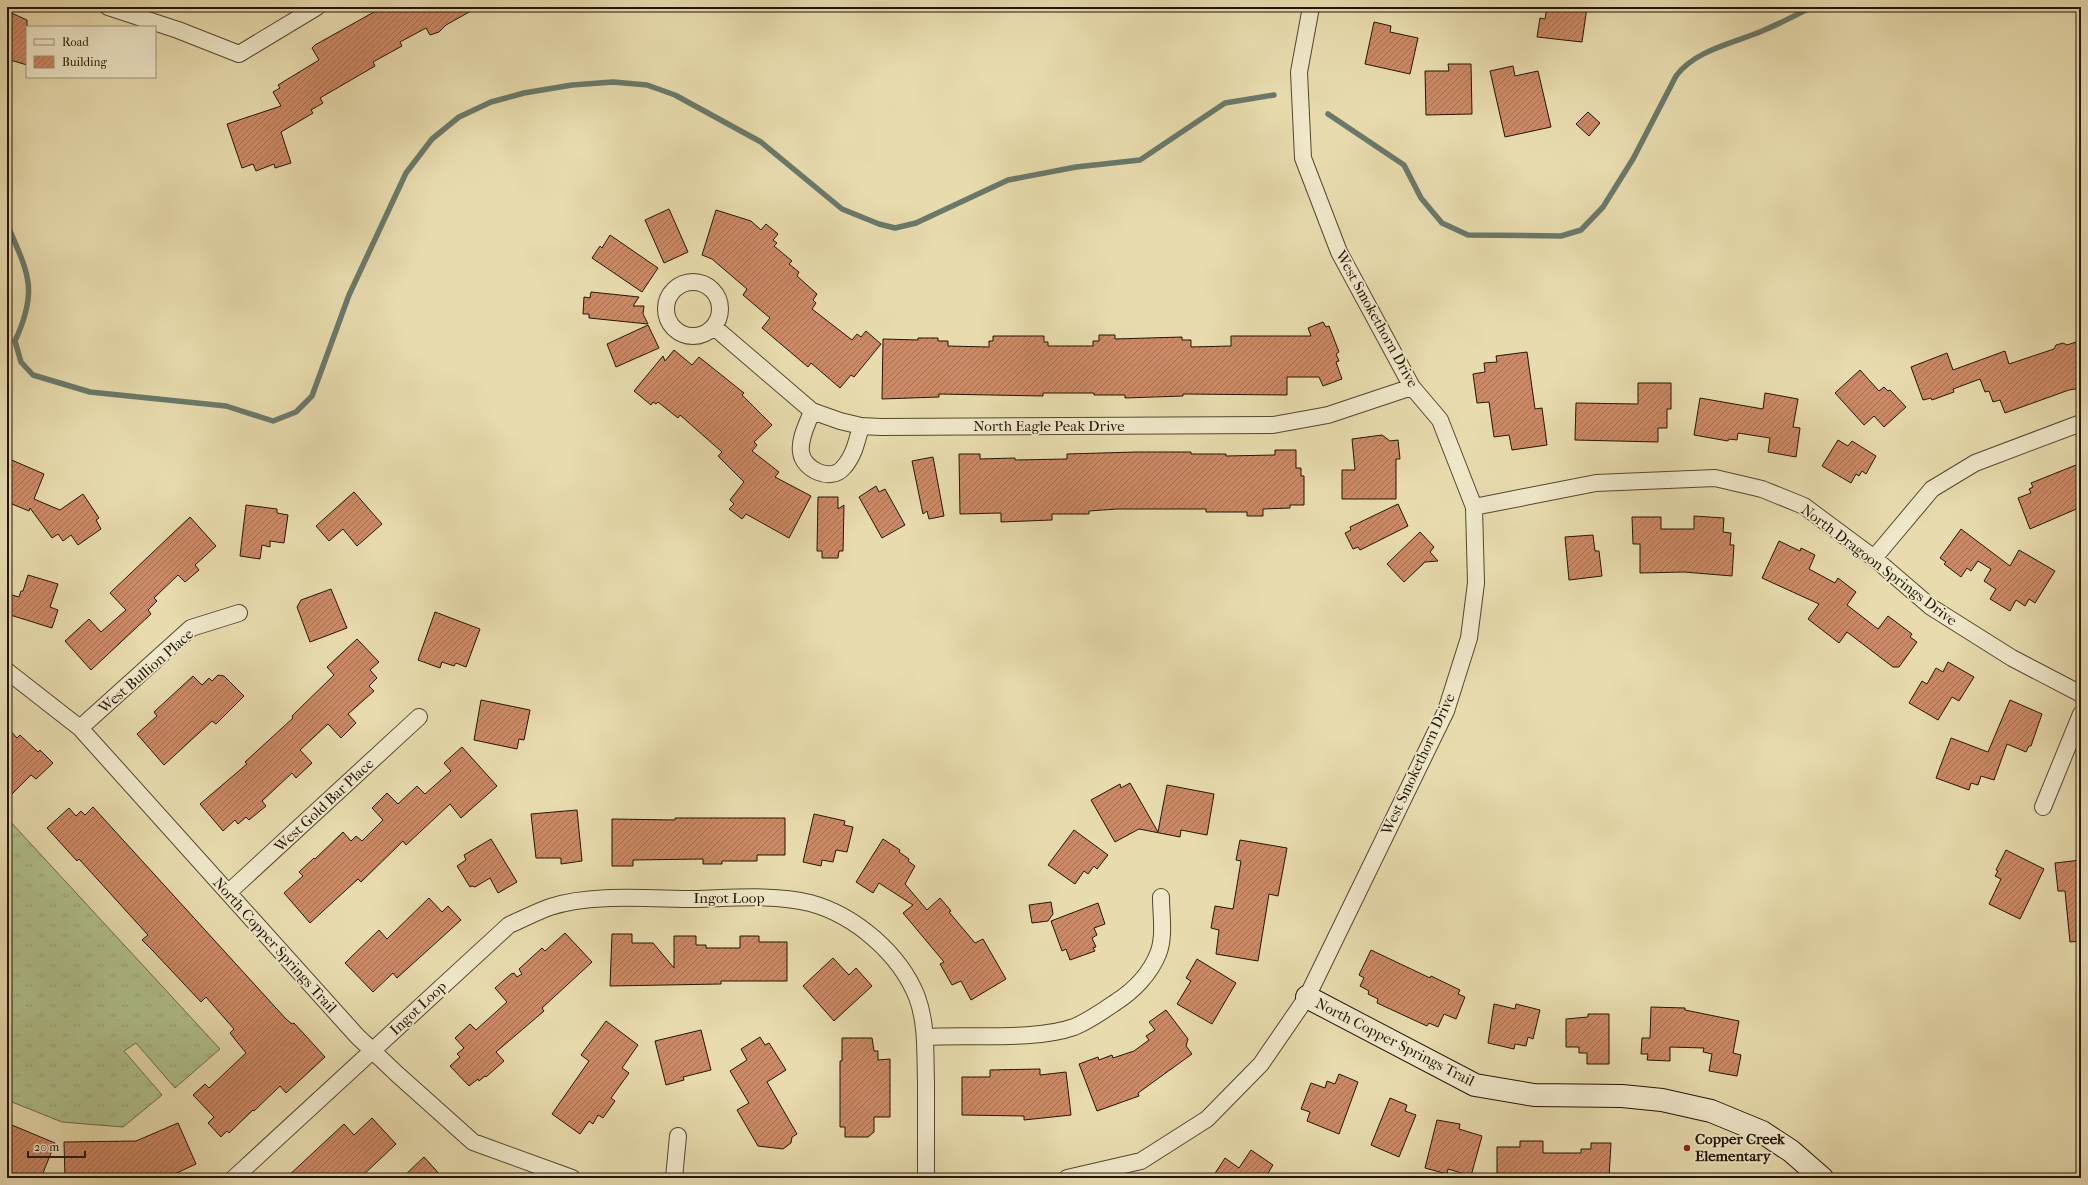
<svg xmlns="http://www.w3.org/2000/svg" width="2088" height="1185" viewBox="0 0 2088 1185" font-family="'IM FELL French Canon',serif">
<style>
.grass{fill:url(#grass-tufts);stroke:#6a6c48}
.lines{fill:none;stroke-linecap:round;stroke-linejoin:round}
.stream{stroke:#69796a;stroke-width:5.5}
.building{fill:url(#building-hatch);stroke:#231503}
.street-casing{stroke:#54472e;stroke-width:18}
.secondary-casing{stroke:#231503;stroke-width:24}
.street{stroke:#f0e8ca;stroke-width:16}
.secondary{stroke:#f0e8ca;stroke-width:22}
.poi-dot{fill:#8f2418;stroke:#f0e8ca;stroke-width:1.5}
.labels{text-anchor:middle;stroke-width:3.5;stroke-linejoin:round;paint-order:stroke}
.street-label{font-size:15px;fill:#231503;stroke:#f0e8ca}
.poi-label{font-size:15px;font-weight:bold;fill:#231503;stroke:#f0e8ca;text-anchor:start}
</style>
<defs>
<pattern id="grass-tufts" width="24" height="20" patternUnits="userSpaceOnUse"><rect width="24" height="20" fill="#b0c28e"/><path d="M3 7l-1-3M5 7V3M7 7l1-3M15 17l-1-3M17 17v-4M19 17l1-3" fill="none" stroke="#97a679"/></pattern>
<pattern id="building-hatch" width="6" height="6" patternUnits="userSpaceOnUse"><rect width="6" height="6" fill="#cb8a67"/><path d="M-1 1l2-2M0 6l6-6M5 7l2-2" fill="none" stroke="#a47053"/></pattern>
</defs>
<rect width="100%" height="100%" fill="#e8dcae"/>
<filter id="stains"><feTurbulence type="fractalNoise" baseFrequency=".005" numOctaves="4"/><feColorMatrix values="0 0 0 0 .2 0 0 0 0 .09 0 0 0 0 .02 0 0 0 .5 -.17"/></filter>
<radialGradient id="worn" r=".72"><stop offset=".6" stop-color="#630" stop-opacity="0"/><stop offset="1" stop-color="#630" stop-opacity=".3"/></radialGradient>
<path class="grass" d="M7,818L220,1049L175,1088L136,1043L124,1051L162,1095L123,1127L62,1122L7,1100Z"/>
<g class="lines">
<path class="stream" d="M1328,114L1404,165L1421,198L1442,223L1468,235L1561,236L1581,230L1603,207L1633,159L1676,76C1695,50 1734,43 1762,31C1779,24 1796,15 1812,7
M7,224C28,273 39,289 15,341L21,362L33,375L90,392L226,406L273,421L296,412L312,396L349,295L406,173L432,139L459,117L491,102L524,93L572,85L613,82L647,85L675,95L761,142L842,209L879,224L895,228L916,223L1008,180L1076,167L1140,160L1225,103L1274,95"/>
</g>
<path class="building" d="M383,7H478L446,25L439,32L430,35L426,28L400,42L402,46L373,62L375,66L320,98L323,103L311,110L313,113L281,132L291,163L275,168L274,164L256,171L253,164L242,168L227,124L281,106L273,92L280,88L278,85L319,60L312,48L315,45Z
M1547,7H1587L1582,42L1537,37L1540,18L1545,19Z
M7,11L27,20V65L7,59Z
M1374,22L1391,26L1390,32L1418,38L1410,74L1365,64Z
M1448,64H1471L1472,114L1426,115L1425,71H1449Z
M1513,66L1515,76L1538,71L1551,127L1505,137L1490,71Z
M1588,112L1600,123L1589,136L1576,124Z
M669,209L688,252L664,263L645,220Z
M716,210L751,221L761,230L766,224L778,234L773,240L777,243L774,246L792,261L789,264L799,272L797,276L817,294L813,300L816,303L812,309L852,340L857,334L861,337L866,331L881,344L854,377L851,375L840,388L811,363L808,367L762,328L770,318L743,295L747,289L712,259L702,255Z
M610,235L658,268L642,292L592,258L600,246L602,248Z
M591,292L639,297L633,306H644L643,314L648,324L589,318V314H583L584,297L590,298Z
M1323,322L1326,327L1329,326L1339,352L1336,354L1339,361L1336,362L1342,379L1323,386L1319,377H1287V395L1183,394V396L1125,398V395H1094V393H1043V396L939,394V397L882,399L883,339L918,340V338H938V341H948V346L989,347V341H993V336H1044V342H1048V346H1093V341H1099V335H1115V339L1182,337V340H1191V347L1231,346V336H1311L1308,328Z
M648,325L659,348L616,367L607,344Z
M2076,342L2081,358V388L2069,390L2005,413L2000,400L1993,402L1989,391L1985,392L1980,379L1953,389L1954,392L1932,400L1931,398L1923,400L1911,367L1947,353L1953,370L2005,351L2009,364L2054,349L2056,345L2063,343L2067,345Z
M674,350L692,365L699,357L744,393L742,395L772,425L754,442L757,445L752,451L779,472L775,477L811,496L789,538L746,514L742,519L729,509L734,504L730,500L744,482L718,456L722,452L680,415L678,418L658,402L656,404L653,402L651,405L634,391L663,356L665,361Z
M1527,352L1535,409L1542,408L1547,445L1512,450L1509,435L1494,437L1489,402L1477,403L1473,374L1485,372L1484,363L1497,362L1496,356Z
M1860,370L1879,391L1884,387L1888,391L1890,390L1906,407L1884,427L1874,416L1864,425L1835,393Z
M1638,383H1671V409H1667V428H1658V442L1575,440L1576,403L1638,404Z
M1765,393L1798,399L1793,427L1800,428L1796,457L1768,452L1770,438L1738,433L1737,440L1729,439L1728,441L1694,435L1700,398L1763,409Z
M1382,435L1390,441L1398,440L1400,459H1396V499H1342V470H1355L1352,439Z
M1838,440L1848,446L1852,441L1876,456L1866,474L1862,471L1859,476L1856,474L1851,483L1822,466Z
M1275,450H1296V468H1301V476H1304V505H1290V508L1263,509V516H1247V512H1206V509H1117L1089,511V514H1052V520L1001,522V513L960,514L959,454H980V459L1015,458V460L1067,459V454L1136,452H1191V454H1226V456L1275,455Z
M933,457L944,516L929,519L927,511L923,514L912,461Z
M7,458L44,474L34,499L60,510L83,494L99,518L96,520L101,529L78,545L71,535L63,541L58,534L52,538L30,508L29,511L7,502Z
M2081,463V507L2030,529L2018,498L2031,493L2029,489L2033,487L2031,483Z
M876,486L879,492L885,489L905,525L882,538L859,497Z
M354,492L382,524L357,546L343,529L329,541L316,526Z
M818,497H838V509L844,505L843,551H839L838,558H822V551H817Z
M1398,504L1408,526L1360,550L1358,547L1353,549L1345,533L1351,530L1350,527Z
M246,505L277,509V513L288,515L284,543L270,541V547L262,545L260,559L240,556Z
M1694,516L1724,518L1723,532L1731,533L1730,545H1734L1732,576L1684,572L1640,573V544H1633L1632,517H1661V529H1694Z
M190,517L216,546L195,565L199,570L185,582L178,575L154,598L157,601L148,610L151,614L91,670L65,641L89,619L101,632L126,610L110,593Z
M1961,529L2010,566L2019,550L2055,571L2035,603L2029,599L2025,606L2016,600L2010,611L1990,599L1996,589L1984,581L1991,569L1978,561L1971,571L1967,568L1961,577L1944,564L1946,562L1940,558Z
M1420,532L1434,547L1430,552L1438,561L1425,562L1404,582L1387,564Z
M1593,535L1595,551H1599L1602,576L1569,580L1565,537Z
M1779,541L1800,551L1801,548L1815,555L1809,569L1835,583L1838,578L1856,592L1847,605L1878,629L1888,616L1912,634L1910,637L1917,642L1899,667H1893L1847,632L1839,643L1808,619L1819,604L1762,578Z
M28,575L58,584L50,607L58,610L52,628L7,614L12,595L19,597L21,591H23Z
M331,589L347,628L310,642L297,607L301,600Z
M435,612L480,629L466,667L456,663L454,666L442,662L440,668L418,660Z
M357,639L379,662L370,670L377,678L369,686L374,691L348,714L356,723L341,738L328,724L300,750L312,763L296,778L292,773L262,801L266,806L249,820L246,817L238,824L235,820L223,831L200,804L247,764L245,762L293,718L292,716L334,675L327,667Z
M1948,662L1974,677L1959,701L1952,697L1938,720L1909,703L1922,681L1927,684L1936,668L1943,672Z
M218,675L224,676L244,696L216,724L212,721L164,765L137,734L157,716L154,712L193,676L202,685L209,678L212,681Z
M481,700L530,710L524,740L519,739L517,749L474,740Z
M2010,700L2042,714L2031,746H2029L2026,752L2007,744L1994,780L1981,776L1978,785L1971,783L1969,790L1936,778L1951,738L1988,752Z
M7,727L17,738L20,735L38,752L40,750L53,763L36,779L31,775L7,799Z
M462,747L497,786L461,818L450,804L406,845L403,841L361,882L358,879L310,923L284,893L303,876L299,872L314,858L315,859L343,832L351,841L356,836L362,841L383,820L372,808L387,793L398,804L417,786L425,794L451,771L444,763Z
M1130,783L1158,832L1167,785L1214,794L1207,835L1181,830L1180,837L1139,829L1115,842L1091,800L1120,784L1121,788Z
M93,807L286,1019L292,1024L294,1023L325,1057L286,1093L280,1086L254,1111L253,1110L229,1133L227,1131L221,1137L208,1123L214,1117L193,1095L205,1084L209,1088L246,1053L230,1033L234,1029L206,997L201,1002L153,951L142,940L148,935L79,859L77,861L47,828L69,808L76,816L81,811L85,815Z
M577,810L582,861L561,864V858H536L531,814Z
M814,814L845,821L844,825L853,827L847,852L836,850L833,862L822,860L821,866L803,862Z
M675,818H785V855H757V861H722V864H703V859L633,860V866H612V819L675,820Z
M1074,830L1108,855L1097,869L1094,866L1088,874L1084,871L1075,884L1048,865Z
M491,839L517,882L498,893L490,878L475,887L472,886L470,887L457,866L466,860L464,855Z
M883,839L900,850L899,852L909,859L908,861L915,866L905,884L927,910L940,898L951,911L949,912L975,943L983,939L1006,979L971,1000L961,981L952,985L940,964L944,962L903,913L913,905L879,883L873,893L856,882Z
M1240,840L1287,848L1278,896L1269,894L1258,961L1216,954L1219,930L1211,928L1215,906L1233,909L1241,861L1236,860Z
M2006,850L2044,869L2020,919L1989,904L2001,879L1995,876L1998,871L1996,870Z
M2081,860V941L2070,942L2065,891H2058L2055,863Z
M429,898L442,912L448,906L461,920L397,978L393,973L373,992L345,963L379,930L387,939Z
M1051,902L1053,914L1048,921L1032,923L1029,905Z
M1098,903L1105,924L1094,928L1097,935L1092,938L1096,947L1093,948L1095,951L1070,960L1066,949L1062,951L1051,921Z
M565,933L592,962L542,1008L544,1011L496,1052L504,1061L486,1077L485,1076L479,1081L478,1079L469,1086L450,1066L460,1057L457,1054L464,1048L455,1038L470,1024L476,1030L507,1002L495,988L511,974L514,973L517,977L522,974L519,969L542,948L545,951Z
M612,934H632V943H653L674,968V936H696V945H706V948H740V936H759V942H787V981H721V984L610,986Z
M1371,950L1430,978L1431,976L1460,990L1458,994L1465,997L1456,1019L1444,1014L1438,1027L1429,1023L1427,1026L1377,1003L1378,999L1368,994L1369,991L1360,986L1364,978L1359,975Z
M833,958L849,975L856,968L872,986L834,1021L803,986Z
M1197,959L1236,983L1212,1024L1177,1004L1191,981L1186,978Z
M1494,1004L1515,1009L1516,1004L1540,1010L1533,1039L1528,1037L1526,1046L1515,1044L1514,1049L1488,1043Z
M1651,1007L1685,1008V1010L1739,1021L1733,1053L1741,1055L1737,1076L1709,1071L1712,1054L1703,1052L1704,1048L1670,1047V1061L1647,1060L1648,1054H1641L1642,1038H1650Z
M1166,1010L1188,1039L1186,1046L1192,1054L1138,1093L1139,1096L1097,1111L1079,1064L1098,1057L1099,1060L1112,1055L1113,1058L1134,1051L1149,1040L1146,1036L1155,1030L1149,1022Z
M1588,1014H1609V1064H1587V1053H1579V1047H1566V1019L1588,1017Z
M606,1021L638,1045L622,1068L629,1073L611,1098L615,1101L603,1118L598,1115L593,1124L589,1121L580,1134L552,1114L589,1061L581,1055Z
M701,1030L711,1070L683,1077L684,1080L666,1085L655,1041Z
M760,1037L765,1045L769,1043L786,1070L767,1082L797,1134L792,1137L791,1143L783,1149L758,1146L737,1110L749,1103L730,1071L747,1060L741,1049Z
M842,1038H872L874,1051H878V1060L890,1059V1117H874V1132L868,1137H845V1127H840V1061H842Z
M1040,1069V1075L1066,1072L1071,1115L1024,1120V1116L962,1115V1077H990V1070Z
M1339,1074L1358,1082L1339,1134L1307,1121L1310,1112L1301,1109L1311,1083L1325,1088L1327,1081L1335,1084Z
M1390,1098L1407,1105L1405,1111L1416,1115L1399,1157L1371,1145Z
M372,1118L396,1144L360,1178H286L344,1124L354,1135Z
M1437,1120L1460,1124L1459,1129L1482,1136L1471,1176L1448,1169L1447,1174L1425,1168Z
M7,1123L55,1143L41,1178H7Z
M178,1123L196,1164L166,1178H65L64,1142L136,1141Z
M1520,1141H1543V1153H1581V1149H1591V1143H1611L1609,1178H1497V1147H1520Z
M1251,1150L1273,1165L1265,1178H1212L1225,1158L1239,1168Z
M424,1157L443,1178H402Z"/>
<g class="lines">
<defs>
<path id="street" d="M108,7L178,30L239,54L317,7
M666 309a27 27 0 1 1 54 0a27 27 0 1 1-54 0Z
M714,327L812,411L840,421L861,426L881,427L1273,425L1328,415L1412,387
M812,411C808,423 799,438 801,452C803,470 831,482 843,468C854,456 857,441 861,426
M1474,507L1596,483L1715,478L1762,489L1804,506L1874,558L1931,607L2012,658L2081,694
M1874,558L1932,489L1975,463L2081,423
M7,671L80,728L357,1036L397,1074L473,1142L572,1178
M80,728L191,628L239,613
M2043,807L2081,714
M229,892L419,717
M925,1037C969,1034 1035,1041 1074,1027C1089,1021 1103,1011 1116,1002C1133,991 1150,974 1158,954C1165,937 1161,915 1161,897
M234,1178L509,925C523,919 536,912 550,907C592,893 652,899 696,899C733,898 774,894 810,903C855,915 900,954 917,997C927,1024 925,1054 926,1082C926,1114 926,1146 926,1178
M674,1178L678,1136
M1067,1178L1141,1161L1207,1119L1261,1064L1307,997L1446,711L1469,638L1476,583L1474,507L1440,420L1412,387L1339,252L1303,158L1299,72L1311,7"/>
<path id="secondary" d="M1307,997L1475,1085L1534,1095L1622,1096L1662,1100L1711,1111L1762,1132L1791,1151L1822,1178"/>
</defs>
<use href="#street" class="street-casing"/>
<use href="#secondary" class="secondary-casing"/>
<use href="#street" class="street"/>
<use href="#secondary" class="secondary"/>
</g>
<circle class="poi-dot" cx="1687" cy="1148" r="4"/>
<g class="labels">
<g class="street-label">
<text transform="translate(1377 319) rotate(61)" y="5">West Smokethorn Drive</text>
<text x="1049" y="431">North Eagle Peak Drive</text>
<text transform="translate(1879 565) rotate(37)" y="5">North Dragoon Springs Drive</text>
<text transform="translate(146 671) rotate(-41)" y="5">West Bullion Place</text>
<text transform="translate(1418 764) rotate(-65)" y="5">West Smokethorn Drive</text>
<text transform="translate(324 805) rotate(-43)" y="5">West Gold Bar Place</text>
<text x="729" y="903">Ingot Loop</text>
<text transform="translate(275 945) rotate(48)" y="5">North Copper Springs Trail</text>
<text transform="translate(418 1008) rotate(-43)" y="5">Ingot Loop</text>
<text transform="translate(1395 1042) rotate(27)" y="5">North Copper Springs Trail</text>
</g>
<g class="poi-label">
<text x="1695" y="1144">Copper Creek<tspan x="1695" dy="17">Elementary</tspan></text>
</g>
</g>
<rect width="2088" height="1185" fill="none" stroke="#e8dcae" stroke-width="24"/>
<rect x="8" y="8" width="2072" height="1169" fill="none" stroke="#231503" stroke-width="2"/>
<rect x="12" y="12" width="2064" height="1161" fill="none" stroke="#231503"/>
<rect x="26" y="26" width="130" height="52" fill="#f0e8ca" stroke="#9e947a"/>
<rect x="34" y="39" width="20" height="6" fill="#f0e8ca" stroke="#9e947a"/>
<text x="62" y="46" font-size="12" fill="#231503">Road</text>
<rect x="34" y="56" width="20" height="12" fill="url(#building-hatch)" stroke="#9e947a"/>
<text x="62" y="66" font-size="12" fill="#231503">Building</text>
<path d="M28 1151v6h57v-6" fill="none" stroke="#231503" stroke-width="2"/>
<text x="34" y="1151" font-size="12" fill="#231503" stroke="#f0e8ca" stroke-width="3" paint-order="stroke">20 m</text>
<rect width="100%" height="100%" filter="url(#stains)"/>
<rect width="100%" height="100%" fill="url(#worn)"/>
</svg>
